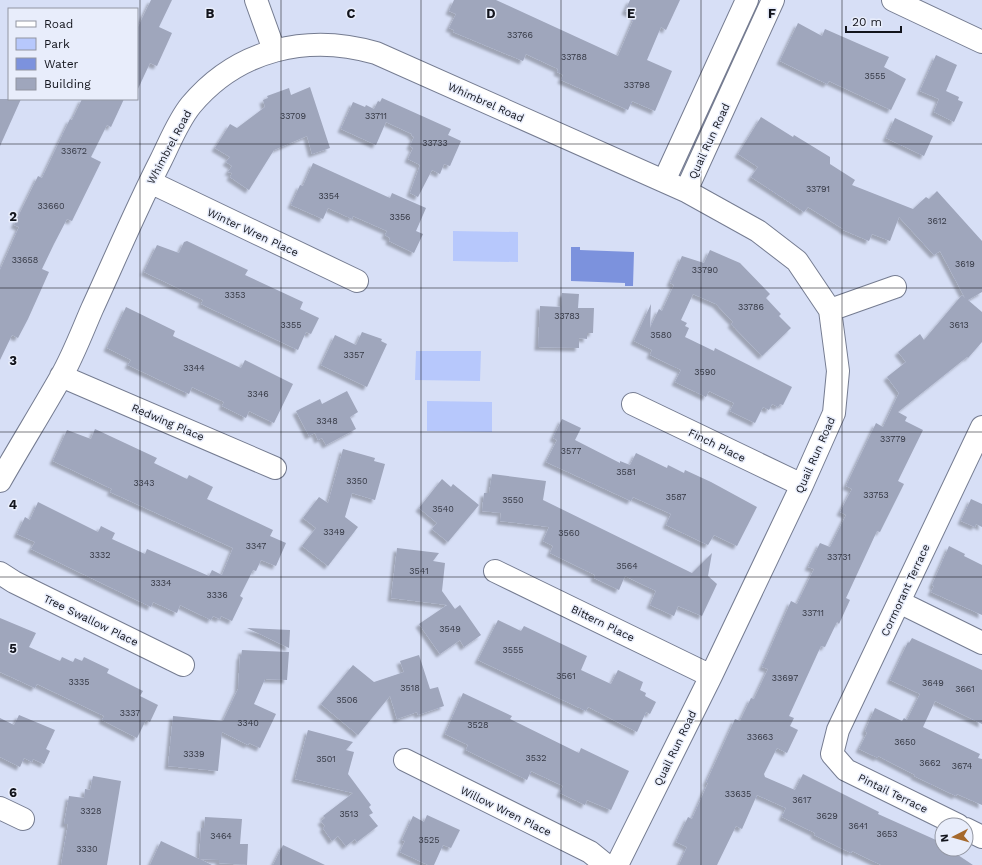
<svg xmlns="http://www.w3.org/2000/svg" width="982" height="865" viewBox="0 0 982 865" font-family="'Work Sans',sans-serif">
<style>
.green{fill:#b7c8fc}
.water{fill:#7c92dd}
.building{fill:#9fa6bc;filter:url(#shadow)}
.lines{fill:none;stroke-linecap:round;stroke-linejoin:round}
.minor-casing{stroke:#757c91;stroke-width:24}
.minor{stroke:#fff;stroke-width:22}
.grid{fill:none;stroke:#12141c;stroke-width:1;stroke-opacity:0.55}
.labels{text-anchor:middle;stroke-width:3;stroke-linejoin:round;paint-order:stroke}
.number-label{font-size:9px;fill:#353844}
.street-label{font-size:11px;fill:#12141c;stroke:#e8edfb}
.grid-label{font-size:13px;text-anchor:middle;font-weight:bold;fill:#12141c;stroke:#e8edfb;stroke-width:3;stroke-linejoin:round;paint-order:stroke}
</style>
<defs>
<filter id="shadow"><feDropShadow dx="-3.5" dy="3.5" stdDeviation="1" flood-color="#0004"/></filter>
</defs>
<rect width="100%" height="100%" fill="#d7dff6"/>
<path class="green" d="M453,231L518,232V262L453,261Z
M416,351H481L480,381L415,380Z
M427,401L492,402V432L427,431Z"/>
<path class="water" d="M571,247H580V250L634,252L633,286H625V283L571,281Z"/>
<path class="building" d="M151,0H172L159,27L172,33L157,66L150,63L137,91V29Z
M454,0H496L618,56L635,16L625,11L630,0H680L666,30L661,27L647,60L672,71L655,111L632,101L628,110L561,80L563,75L557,72L558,69L526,54L523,61L453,32L454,30L449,28L456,14L449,11Z
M798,23L822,36L825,29L889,57L884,67L906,79L891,110L829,81L827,84L780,61Z
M936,55L957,65L946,91L959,97L958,100L963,102L954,122L934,112L939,99L920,91Z
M310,87L330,148L312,154L307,136L274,150L249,190L230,177L232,173L228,172L232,166L226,162L230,157L215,148L230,124L237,128L265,107L263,100L268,98L267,96L289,88L291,95Z
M382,98L451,129L448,135L461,141L450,166L444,164L440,174L432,170L418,197L410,193L420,165L408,159L413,148L410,146L414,137L411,135L412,134L386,122L376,145L341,129L353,102L365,107L366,105L374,109L378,101L380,102Z
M0,99H21L0,146Z
M82,99H124L111,127L107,125L91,157L101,162L72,221L67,219L54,244L42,269L49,272L28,319L18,338L12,335L0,360V270L19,227L14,225L38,176L42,178L70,119L72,120Z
M761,117L793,137L794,135L830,157V164L855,180L852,185L913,209L926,197L929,199L937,191L982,241V292L968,300L982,312V342L968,358L967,357L898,412L907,417L905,421L923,430L898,481L904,484L880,532L877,531L846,598L850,600L839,624L837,622L825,647L821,646L789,716L794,718L790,726L798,730L787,753L777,748L764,774L765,777L795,790L803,774L879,812L878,814L936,840L942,844V849H960L958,855L973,865H881L852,851L851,853L814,835L815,833L782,817L786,808L757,795L742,829L736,826L717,865H679L687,847L676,842L688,817L692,819L708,783H706L735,719L740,721L751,698L754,699L768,669L762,667L791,601L797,604L814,569L808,567L820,543L830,547L846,515L840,512L852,489L846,486L876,423L883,427L899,393L887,377L906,362L898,352L920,334L924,340L962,295L965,298L940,251L934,255L899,217L890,241L872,234L869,241L843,230V229L808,207L804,212L751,177L758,167L738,154Z
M895,118L933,136L924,156L886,138Z
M313,163L390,198L392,193L426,208L416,231L423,234L414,253L389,241L390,238L385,235L387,231L353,216L352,219L328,208L323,219L291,205L300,185L303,186Z
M187,241L248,270L245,275L303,302L300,309L319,318L311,334L306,332L298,350L201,304L203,300L144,272L157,245L179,253L184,242Z
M710,250L740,263L770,294L766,298L781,314L779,316L791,328L762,356L731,324L733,322L716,304L693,294L681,320L687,323L685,326L689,328L685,337L714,351L715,348L792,387L783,405L780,404L778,407L772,404L769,410L763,407L755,423L730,411L734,403L709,391L706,397L675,382L681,370L650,355L652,350L634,341L651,304L650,328L659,309L662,311L674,285L670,283L682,256L704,263Z
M562,293L579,294L578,308H594L593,333H587V339L579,338V348L538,347L540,306L561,307Z
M126,307L175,331L173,336L241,368L245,360L293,384L274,423L249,411L246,418L222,406L224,402L192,387L189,394L128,365L131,360L107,348Z
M362,332L382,339L381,341L387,344L367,387L321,365L335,335L356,345Z
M347,391L358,412L350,417L356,429L326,445L322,438L318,440L315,433L309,436L296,411L320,399L322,404Z
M562,419L581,428L575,440L620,463V461L630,465L636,453L667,468L668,465L684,473L685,470L711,482L757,507L737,546L714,535L708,545L666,525L671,514L633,497L631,501L546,462L557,440L553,438Z
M95,429L157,458L154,463L187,479L189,475L213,487L207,499L273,530L270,536L286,543L276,566L261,560L256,571L253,570L240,596L243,598L232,621L221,616L220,619L213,616L211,620L180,605L177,613L153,602L151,607L31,549L35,542L17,534L25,517L30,520L38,502L98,532L101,526L115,533L112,539L145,554L147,549L209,576L212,570L222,575L233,548L110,492L112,489L53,461L67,430L91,439Z
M343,449L375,458L374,461L385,464L375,500L352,493L345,517L358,527L328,566L302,546L316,528L303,518L319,497L328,503Z
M492,474L546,481L543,500L692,573L712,553L708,576L717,584L702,616L678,606L674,616L650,605L656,591L625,576L619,590L594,578L595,575L550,553L553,546L543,541L549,527L500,521L501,513L482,511L484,493H489Z
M442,479L451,487L453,484L479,505L448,542L432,529L437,523L419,508Z
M971,499L982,504V527L976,524L975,527L961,521Z
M949,546L965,554L964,556L982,565V615L931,592L934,586L932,585Z
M397,548L439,553L433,561L445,563L442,591L455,609L460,605L481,635L464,647L460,640L440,654L419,624L447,605L391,598Z
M0,618L36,633L29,647L60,661L62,657L73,662L75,658L82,661L84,657L109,669L107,673L143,691L140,696L158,705L150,722L146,720L137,738L102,720L104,716L37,684L35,688L0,672Z
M498,620L521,631L524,626L587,656L581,670L611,684L618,670L643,682L640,690L646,693L645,696L656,702L650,714L646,712L637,732L588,707L586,711L478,660Z
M247,628L290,630L289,648Z
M912,638L982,670V724L935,701L923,727L980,754L978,758L982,759V805L957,794L956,796L914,776L915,775L878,756V758L859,749L867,733L865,731L875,708L902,721L904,718L907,720L920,694L890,680L908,642L909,643Z
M242,650L289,652L287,680L265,679L254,704L276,714L260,748L249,743L248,745L222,732L218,771L168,766L173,716L223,721L238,689L240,656H241Z
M419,655L430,689L438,687L444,706L418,715L417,712L397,719L390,696L358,735L321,704L353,665L374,682L404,672L400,661Z
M463,693L512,716L510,719L579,753L581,748L629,771L611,810L587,800L585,805L560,793L563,786L531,771L527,780L466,750L468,745L445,734Z
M19,715L55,730L46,749L50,751L44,764L33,759L32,762L24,758L20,767L0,757V718L14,725Z
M308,730L353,742L346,750L354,752L348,774L371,805L369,807L373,813L369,815L378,826L357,842L355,839L346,846L338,836L332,841L323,828L325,826L321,821L325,818L323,816L353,793L295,779Z
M93,776L121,781L107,865H61L68,824H64L69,796L84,798L85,789L90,790Z
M427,815L460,830L451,848L443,845L434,865H428L400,852L405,841L402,840L413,816L424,822Z
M205,817L242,819L240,844H248L247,865L219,863V860L200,859L212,865H150L161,841L199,859L201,828H204Z
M283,845L325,865H273Z"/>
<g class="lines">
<defs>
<path id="minor" d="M256,0L274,50
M893,0L982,42
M664,181L747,0
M150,182L357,281
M686,191L773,0
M830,310L895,287
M61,376L275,468
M633,404L802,485
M0,481C20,446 41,412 61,377C73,356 82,332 92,309C115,259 136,209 161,160C170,142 178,121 191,105C238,49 308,33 376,53L686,191L758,231L797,261L830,310L838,371L834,413L802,485L711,676L617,865
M495,571L711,676
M0,573L14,582L183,665
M899,602L982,643
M405,760L590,852L606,865
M0,808L23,819
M958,825L846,770L832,754L838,730L982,427
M966,829L982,837"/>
</defs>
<use href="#minor" class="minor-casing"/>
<use href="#minor" class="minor"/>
</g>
<path class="grid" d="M140,0V865M281,0V865M421,0V865M561,0V865M701,0V865M842,0V865M0,144H982M0,288H982M0,432H982M0,577H982M0,721H982"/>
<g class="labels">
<g class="number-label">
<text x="520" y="38">33766</text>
<text x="574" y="60">33788</text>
<text x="875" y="79">3555</text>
<text x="637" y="88">33798</text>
<text x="293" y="119">33709</text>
<text x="376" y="119">33711</text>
<text x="435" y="146">33733</text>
<text x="74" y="154">33672</text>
<text x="818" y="192">33791</text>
<text x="329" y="199">3354</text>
<text x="51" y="209">33660</text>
<text x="400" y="220">3356</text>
<text x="937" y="224">3612</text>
<text x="25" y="263">33658</text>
<text x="965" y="267">3619</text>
<text x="705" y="273">33790</text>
<text x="235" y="298">3353</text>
<text x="751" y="310">33786</text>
<text x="567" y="319">33783</text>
<text x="291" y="328">3355</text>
<text x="959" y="328">3613</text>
<text x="661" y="338">3580</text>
<text x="354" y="358">3357</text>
<text x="194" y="371">3344</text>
<text x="705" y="375">3590</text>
<text x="258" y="397">3346</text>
<text x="327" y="424">3348</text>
<text x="893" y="442">33779</text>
<text x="571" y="454">3577</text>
<text x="626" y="475">3581</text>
<text x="357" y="484">3350</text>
<text x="144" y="486">3343</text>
<text x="876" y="498">33753</text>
<text x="676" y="500">3587</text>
<text x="513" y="503">3550</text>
<text x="443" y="512">3540</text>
<text x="334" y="535">3349</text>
<text x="569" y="536">3560</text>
<text x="256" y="549">3347</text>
<text x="100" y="558">3332</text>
<text x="839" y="560">33731</text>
<text x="627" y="569">3564</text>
<text x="419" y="574">3541</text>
<text x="161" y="586">3334</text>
<text x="217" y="598">3336</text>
<text x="813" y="616">33711</text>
<text x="450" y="632">3549</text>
<text x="513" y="653">3555</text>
<text x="566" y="679">3561</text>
<text x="785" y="681">33697</text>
<text x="79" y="685">3335</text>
<text x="933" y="686">3649</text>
<text x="410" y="691">3518</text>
<text x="965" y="692">3661</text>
<text x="347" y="703">3506</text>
<text x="130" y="716">3337</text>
<text x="248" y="726">3340</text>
<text x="478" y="728">3528</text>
<text x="760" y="740">33663</text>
<text x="905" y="745">3650</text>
<text x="194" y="757">3339</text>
<text x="536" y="761">3532</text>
<text x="326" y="762">3501</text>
<text x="930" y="766">3662</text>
<text x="962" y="769">3674</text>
<text x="738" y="797">33635</text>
<text x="802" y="803">3617</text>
<text x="91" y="814">3328</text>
<text x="349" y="817">3513</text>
<text x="827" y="819">3629</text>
<text x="858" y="829">3641</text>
<text x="887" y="837">3653</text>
<text x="221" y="839">3464</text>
<text x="429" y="843">3525</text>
<text x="87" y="852">3330</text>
</g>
<g class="street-label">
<text transform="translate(486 102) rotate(24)" y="4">Whimbrel Road</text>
<text transform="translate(709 141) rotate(-65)" y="4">Quail Run Road</text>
<text transform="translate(169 147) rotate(-62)" y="4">Whimbrel Road</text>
<text transform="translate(253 232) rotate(25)" y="4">Winter Wren Place</text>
<text transform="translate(168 422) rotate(23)" y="4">Redwing Place</text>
<text transform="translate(717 445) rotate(26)" y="4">Finch Place</text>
<text transform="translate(815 455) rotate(-66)" y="4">Quail Run Road</text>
<text transform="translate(905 590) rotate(-65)" y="4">Cormorant Terrace</text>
<text transform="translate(91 620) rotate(26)" y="4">Tree Swallow Place</text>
<text transform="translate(603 623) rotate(26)" y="4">Bittern Place</text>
<text transform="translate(675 748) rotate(-64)" y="4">Quail Run Road</text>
<text transform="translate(893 793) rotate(26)" y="4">Pintail Terrace</text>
<text transform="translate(506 811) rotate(26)" y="4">Willow Wren Place</text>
</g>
</g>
<g class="grid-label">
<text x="210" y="18">B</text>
<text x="351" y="18">C</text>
<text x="491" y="18">D</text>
<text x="631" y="18">E</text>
<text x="772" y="18">F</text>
<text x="13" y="221">2</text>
<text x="13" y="365">3</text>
<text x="13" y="509">4</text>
<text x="13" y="653">5</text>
<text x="13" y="797">6</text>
</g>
<rect x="8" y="8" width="130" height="92" fill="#e8edfb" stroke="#9296a2"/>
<rect x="16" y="21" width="20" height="6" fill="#ffffff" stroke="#9296a2"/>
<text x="44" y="28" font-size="12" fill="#12141c">Road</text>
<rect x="16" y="38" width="20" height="12" fill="#b7c8fc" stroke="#9296a2"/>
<text x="44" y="48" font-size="12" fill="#12141c">Park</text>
<rect x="16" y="58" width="20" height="12" fill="#7c92dd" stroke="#9296a2"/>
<text x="44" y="68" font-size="12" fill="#12141c">Water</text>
<rect x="16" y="78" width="20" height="12" fill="#9fa6bc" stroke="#9296a2"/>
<text x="44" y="88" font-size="12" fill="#12141c">Building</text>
<g transform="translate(954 837) rotate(264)"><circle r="19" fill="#e8edfb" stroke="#9296a2"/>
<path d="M0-3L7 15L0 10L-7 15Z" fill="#a5692c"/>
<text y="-6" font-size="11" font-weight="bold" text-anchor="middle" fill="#12141c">N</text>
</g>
<path d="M846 26v6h55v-6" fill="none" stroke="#12141c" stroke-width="2"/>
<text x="852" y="26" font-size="12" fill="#12141c" stroke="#e8edfb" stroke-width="3" paint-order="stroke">20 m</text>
</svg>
